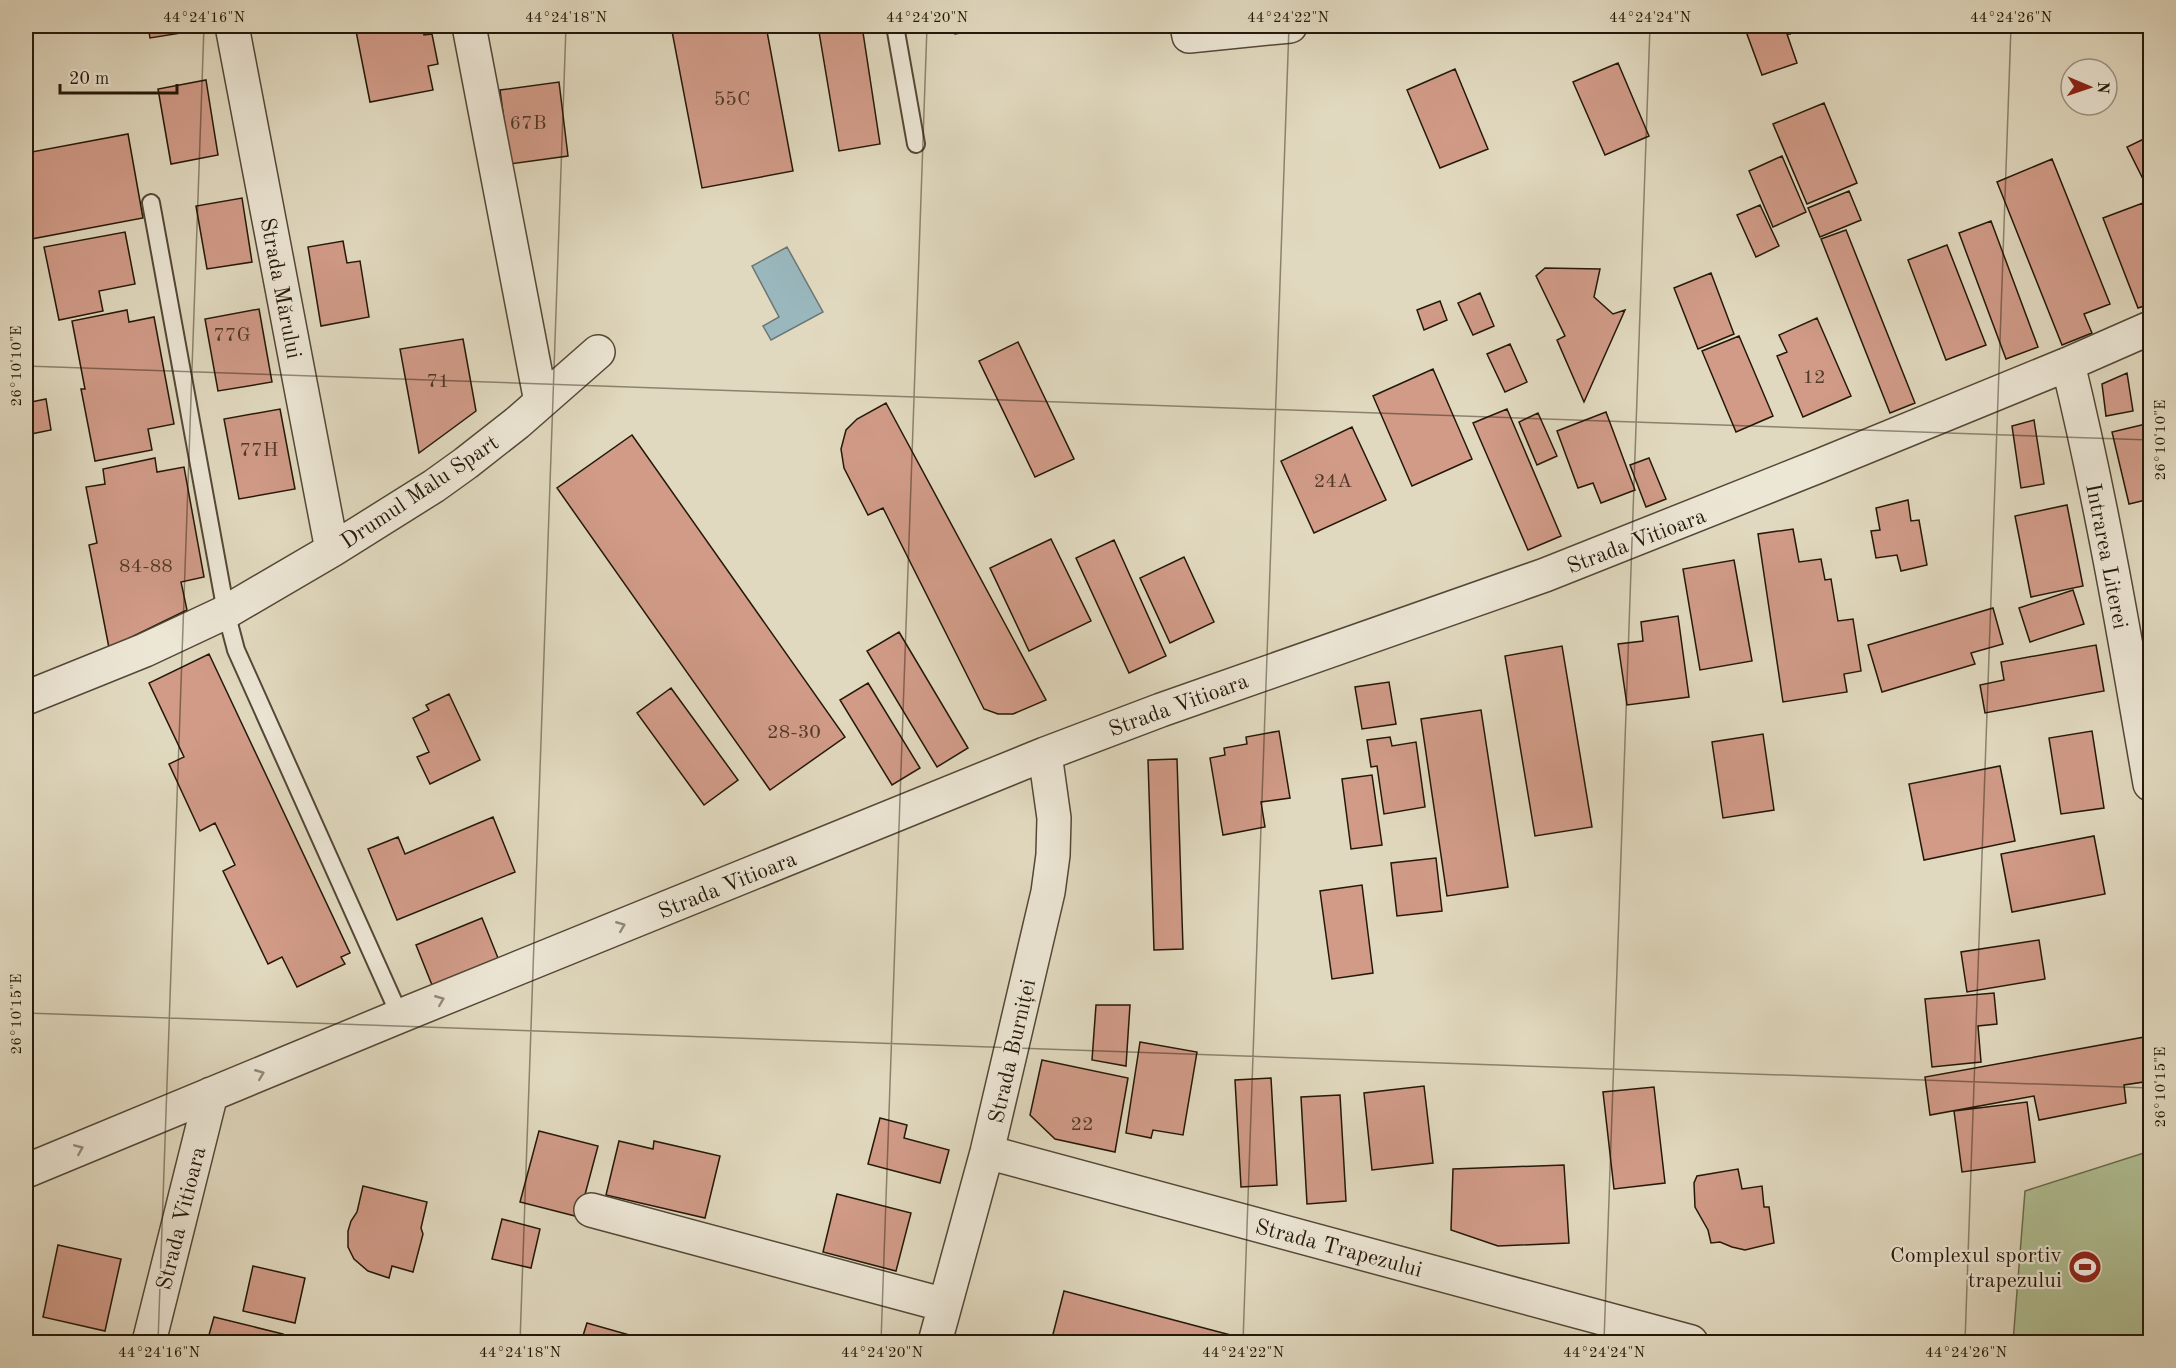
<svg xmlns="http://www.w3.org/2000/svg" width="2176" height="1368" viewBox="0 0 2176 1368" font-family="'Old Standard TT',serif">
<style>
.green{fill:#b0c094;stroke:#6a6c4e;stroke-width:1.5}
.water{fill:#99b7bd;stroke:#6a7775;stroke-width:1.5}
.building{fill:#d19b88;stroke:#241808;stroke-width:1.5}
.lines{fill:none;stroke-linecap:round;stroke-linejoin:round}
.service-casing{stroke:#534836;stroke-width:20}
.minor-casing{stroke:#534836;stroke-width:36}
.service{stroke:#ece6d5;stroke-width:16}
.minor{stroke:#ece6d5;stroke-width:33}
.oneway{stroke:#928979}
.ticks{fill:none;stroke:#241808;stroke-width:1.5;stroke-opacity:0.45}
.labels{text-anchor:middle;stroke-width:4.5;stroke-linejoin:round;paint-order:stroke}
.number-label{font-size:20px;fill:#4f3928}
.street-label{font-size:22px;fill:#241808;stroke:#ece6d5}
.poi-label{font-size:22px;fill:#241808;stroke:#ece6d5;text-anchor:end}
.neatline{fill:none;stroke:#241808;stroke-width:2}
.ticks-label{font-size:15px;text-anchor:middle;fill:#241808}
</style>
<rect width="100%" height="100%" fill="#e1d9bf"/>
<filter id="stains"><feTurbulence type="fractalNoise" baseFrequency=".00333" numOctaves="4"/><feColorMatrix values="0 0 0 0 .2 0 0 0 0 .09 0 0 0 0 .02 0 0 0 .5 -.17"/></filter>
<radialGradient id="worn" r=".72"><stop offset=".6" stop-color="#630" stop-opacity="0"/><stop offset="1" stop-color="#630" stop-opacity=".3"/></radialGradient>
<path class="green" d="M2150,1151V1342H2013L2025,1191Z"/>
<path class="water" d="M787,247L823,312L771,340L763,326L779,317L752,266Z"/>
<path class="building" d="M148,26H193L194,31L150,38Z
M262,26H294L263,31Z
M355,26H422L424,35L432,34L438,64L428,66L433,90L370,102Z
M671,26H766L793,171L702,188Z
M818,26H862L880,144L839,151Z
M915,26H938L916,29Z
M953,26H1003L955,34Z
M1744,26H1787L1790,34H1787L1797,63L1762,75Z
M1618,63L1649,136L1605,155L1573,82Z
M1455,69L1488,149L1440,168L1407,90Z
M206,80L218,155L171,164L158,89Z
M559,82L568,156L510,164L500,90Z
M1824,103L1857,183L1807,204L1773,124Z
M128,134L143,218L26,240V153Z
M2150,136V193L2127,147Z
M1782,156L1806,212L1773,227L1749,171Z
M2052,159L2110,304L2084,314L2092,333L2062,345L1997,182Z
M1849,191L1861,220L1820,237L1808,208Z
M242,198L252,262L207,269L196,206Z
M2143,203L2150,223V304L2138,308L2103,218Z
M1760,205L1779,246L1756,257L1737,215Z
M1991,221L2038,347L2006,359L1959,233Z
M1846,230L1915,403L1890,413L1821,239Z
M125,232L135,284L99,291L103,311L59,320L44,247Z
M343,241L347,263L360,261L369,317L321,326L308,247Z
M1947,245L1986,345L1946,360L1908,260Z
M1545,268L1600,269L1594,297L1613,314L1625,310L1584,402L1557,340L1565,336L1536,276Z
M1711,273L1734,334L1698,349L1674,288Z
M1480,293L1494,326L1473,335L1458,303Z
M1440,301L1447,320L1424,330L1417,310Z
M259,309L272,382L218,391L205,319Z
M127,310L129,322L154,317L174,424L148,429L152,450L95,461L81,389H85L72,321Z
M1817,318L1851,396L1803,417L1777,356L1787,352L1779,335Z
M1739,336L1773,416L1736,432L1702,351Z
M463,339L476,411L419,453L400,349Z
M1018,342L1074,459L1035,477L979,361Z
M1510,344L1527,382L1505,392L1487,354Z
M1433,369L1472,459L1412,486L1373,396Z
M2127,373L2133,411L2106,416L2102,384Z
M46,399L51,430L26,435V403Z
M886,403L1046,700L1013,714H998L984,709L883,508L868,515L844,468L841,449L846,430L857,419Z
M280,409L295,489L239,499L224,419Z
M1507,409L1561,536L1528,550L1473,423Z
M1606,412L1635,490L1601,503L1593,483L1578,488L1557,431Z
M1538,413L1557,456L1537,465L1519,422Z
M2034,420L2044,484L2021,488L2012,426Z
M2150,423V499L2129,504L2112,432Z
M1352,427L1386,500L1314,533L1281,461Z
M632,435L845,737L770,790L557,488Z
M155,458L157,472L184,467L204,577L181,582L187,610L109,648L89,545L97,543L86,487L105,484L103,469Z
M1649,458L1666,499L1646,507L1630,465Z
M1908,500L1911,521L1919,520L1927,565L1901,571L1897,555L1876,558L1871,531L1880,530L1876,508Z
M2067,505L2083,586L2031,597L2015,516Z
M1793,529L1799,562L1821,559L1825,580L1831,579L1838,621L1853,619L1861,671L1844,674L1847,692L1783,702L1758,534Z
M1051,539L1091,621L1029,651L990,568Z
M1114,540L1166,656L1129,673L1076,558Z
M1184,557L1214,622L1170,643L1140,578Z
M1734,560L1752,661L1700,670L1683,569Z
M2073,590L2084,624L2030,642L2019,608Z
M1993,608L2003,644L1971,653L1975,664L1882,692L1868,645Z
M1678,616L1689,697L1627,705L1618,644L1643,641L1641,622Z
M899,632L968,748L937,767L867,651Z
M2096,645L2104,691L1985,713L1980,685L2004,680L2001,662Z
M1562,646L1592,827L1535,836L1505,656Z
M209,654L350,953L341,957L345,964L297,987L282,957L268,964L223,871L235,865L215,823L200,831L169,764L184,757L149,683Z
M1389,682L1396,724L1362,729L1355,687Z
M868,683L920,768L892,785L840,700Z
M671,688L738,780L704,805L637,713Z
M449,694L480,760L430,784L417,757L429,752L413,718L429,710L426,705Z
M1481,710L1508,887L1447,896L1421,719Z
M1279,731L1290,798L1261,802L1265,827L1223,835L1210,758L1225,755L1224,748L1247,744L1246,737Z
M2092,731L2104,808L2061,814L2049,738Z
M1763,734L1774,810L1723,818L1712,742Z
M1390,737L1392,746L1416,742L1425,807L1384,814L1377,766L1371,767L1367,740Z
M1177,759L1183,949L1154,950L1148,760Z
M2000,766L2015,841L1924,860L1909,784Z
M1372,775L1382,845L1351,849L1342,779Z
M493,817L515,872L397,920L368,849L398,837L405,854Z
M2094,836L2105,894L2012,912L2001,854Z
M1436,858L1442,911L1397,916L1391,863Z
M1362,885L1373,973L1332,979L1320,891Z
M482,918L498,958L432,985L416,945Z
M2039,940L2045,979L1967,992L1961,952Z
M1994,993L1997,1024L1978,1026L1981,1062L1932,1067L1925,999Z
M1096,1005H1130L1126,1066L1092,1060Z
M2150,1036V1081L2124,1085L2126,1103L2039,1120L2034,1096L1930,1115L1925,1077Z
M1140,1042L1197,1052L1183,1135L1153,1130L1151,1138L1126,1133Z
M1042,1060L1128,1078L1115,1152L1055,1139L1030,1115Z
M1271,1078L1277,1185L1241,1187L1235,1080Z
M1424,1086L1433,1163L1372,1170L1364,1093Z
M1654,1087L1665,1183L1614,1189L1603,1092Z
M1340,1095L1346,1201L1307,1204L1301,1097Z
M2027,1102L2035,1162L1962,1172L1954,1111Z
M880,1118L907,1125L904,1138L949,1150L940,1183L868,1164Z
M539,1131L598,1146L579,1217L520,1202Z
M619,1141L653,1149L654,1141L720,1156L705,1218L606,1195Z
M1564,1165L1569,1243L1498,1246L1451,1230L1453,1169Z
M1738,1169L1742,1189L1762,1186L1764,1207H1769L1774,1243L1745,1250L1732,1247L1720,1242L1711,1243L1708,1230L1695,1207L1694,1183L1697,1176Z
M363,1186L427,1202L421,1228L423,1234L413,1272L392,1266L389,1278L368,1271L354,1259L348,1247V1231L351,1221L357,1212Z
M837,1194L911,1213L896,1271L823,1252Z
M502,1219L540,1229L531,1268L492,1259Z
M58,1245L121,1259L105,1331L43,1317Z
M253,1266L305,1278L295,1323L243,1311Z
M1064,1291L1257,1342H1051Z
M214,1317L283,1334L281,1342H207Z
M587,1323L654,1342H581Z"/>
<g class="lines">
<defs>
<path id="service" d="M895,26L916,144
M151,203L226,612L236,650L400,1016"/>
<path id="minor" d="M232,26L332,550
M469,26L541,402
M1187,26L1189,36L1290,26
M2068,364C2102,503 2126,644 2150,784
M26,698L145,650L226,612L332,550L434,486L466,463L517,423L598,352
M987,1152L1691,1342
M26,1171L400,1016L1045,754L1161,710L1545,575L1819,466L2068,364L2150,328
M591,1210L945,1305
M149,1342L211,1094
M935,1342L987,1152L1048,892L1053,855L1054,818L1045,754"/>
</defs>
<use href="#service" class="service-casing"/>
<use href="#minor" class="minor-casing"/>
<use href="#service" class="service"/>
<use href="#minor" class="minor"/>
</g>
<defs><path id="oneway-chevron" d="M-2-3.5L2.5 0L-2 3.5" fill="none" stroke-width="1.6" stroke-linecap="round" stroke-linejoin="round" transform="scale(1.5)"/></defs>
<g class="oneway">
<use href="#oneway-chevron" transform="translate(621 926) rotate(-22)"/>
<use href="#oneway-chevron" transform="translate(440 1000) rotate(-22)"/>
<use href="#oneway-chevron" transform="translate(260 1074) rotate(-22)"/>
<use href="#oneway-chevron" transform="translate(79 1149) rotate(-23)"/>
</g>
<path class="ticks" d="M26,366L2150,440M26,1013L2150,1088M158,1342L204,26M520,1342L566,26M881,1342L927,26M1243,1342L1289,26M1604,1342L1650,26M1965,1342L2011,26"/>
<defs>
<symbol id="stadium-disc" viewBox="-11 -11 22 22"><circle r="9.5" fill="#8f2418" stroke="#ece6d5"/><path d="M0-5a6.5 5 0 1 0 0 10a6.5 5 0 1 0 0-10ZM-3.5-1.8h7v3.6h-7Z" fill="#fff"/></symbol>
</defs>
<g fill-rule="evenodd">
<use href="#stadium-disc" x="2066" y="1248" width="38" height="38"/>
</g>
<g class="labels">
<g class="number-label">
<text x="732" y="105">55C</text>
<text x="528" y="129">67B</text>
<text x="232" y="341">77G</text>
<text x="1814" y="383">12</text>
<text x="438" y="387">71</text>
<text x="259" y="456">77H</text>
<text x="1333" y="487">24A</text>
<text x="146" y="572">84-88</text>
<text x="794" y="738">28-30</text>
<text x="1082" y="1130">22</text>
</g>
<g class="street-label">
<text transform="translate(282 288) rotate(79)" y="8">Strada Mărului</text>
<text transform="translate(419 491) rotate(-34)" y="8">Drumul Malu Spart</text>
<text transform="translate(1636 540) rotate(-21)" y="8">Strada Vitioara</text>
<text transform="translate(2108 556) rotate(79)" y="8">Intrarea Literei</text>
<text transform="translate(1178 704) rotate(-20)" y="8">Strada Vitioara</text>
<text transform="translate(727 884) rotate(-22)" y="8">Strada Vitioara</text>
<text transform="translate(1011 1051) rotate(-77)" y="8">Strada Burniței</text>
<text transform="translate(180 1218) rotate(-76)" y="8">Strada Vitioara</text>
<text transform="translate(1339 1247) rotate(15)" y="8">Strada Trapezului</text>
</g>
<g class="poi-label">
<text x="2062" y="1262">Complexul sportiv<tspan x="2062" dy="25">trapezului</tspan></text>
</g>
</g>
<rect width="2176" height="1368" fill="none" stroke="#e1d9bf" stroke-width="66"/>
<g transform="translate(2089 87) rotate(92)"><circle r="28" fill="#ece6d5" stroke="#9c9483" stroke-width="1.5"/>
<path d="M0-4.5L10 22L0 15L-10 22Z" fill="#8f2418"/>
<text y="-9" font-size="16" font-weight="bold" text-anchor="middle" fill="#241808">N</text>
</g>
<path d="M60 84v9h117v-9" fill="none" stroke="#241808" stroke-width="3"/>
<text x="69" y="84" font-size="18" fill="#241808" stroke="#ece6d5" stroke-width="4.5" paint-order="stroke">20 m</text>
<rect x="33" y="33" width="2110" height="1302" class="neatline"/>
<g class="ticks-label">
<text x="204" y="22">44°24'16"N</text>
<text x="566" y="22">44°24'18"N</text>
<text x="927" y="22">44°24'20"N</text>
<text x="1288" y="22">44°24'22"N</text>
<text x="1650" y="22">44°24'24"N</text>
<text x="2011" y="22">44°24'26"N</text>
<text transform="translate(16 366) rotate(-90)" y="5">26°10'10"E</text>
<text transform="translate(2160 440) rotate(-90)" y="5">26°10'10"E</text>
<text transform="translate(16 1014) rotate(-90)" y="5">26°10'15"E</text>
<text transform="translate(2160 1087) rotate(-90)" y="5">26°10'15"E</text>
<text x="159" y="1357">44°24'16"N</text>
<text x="520" y="1357">44°24'18"N</text>
<text x="882" y="1357">44°24'20"N</text>
<text x="1243" y="1357">44°24'22"N</text>
<text x="1604" y="1357">44°24'24"N</text>
<text x="1966" y="1357">44°24'26"N</text>
</g>
<rect width="100%" height="100%" filter="url(#stains)"/>
<rect width="100%" height="100%" fill="url(#worn)"/>
</svg>
